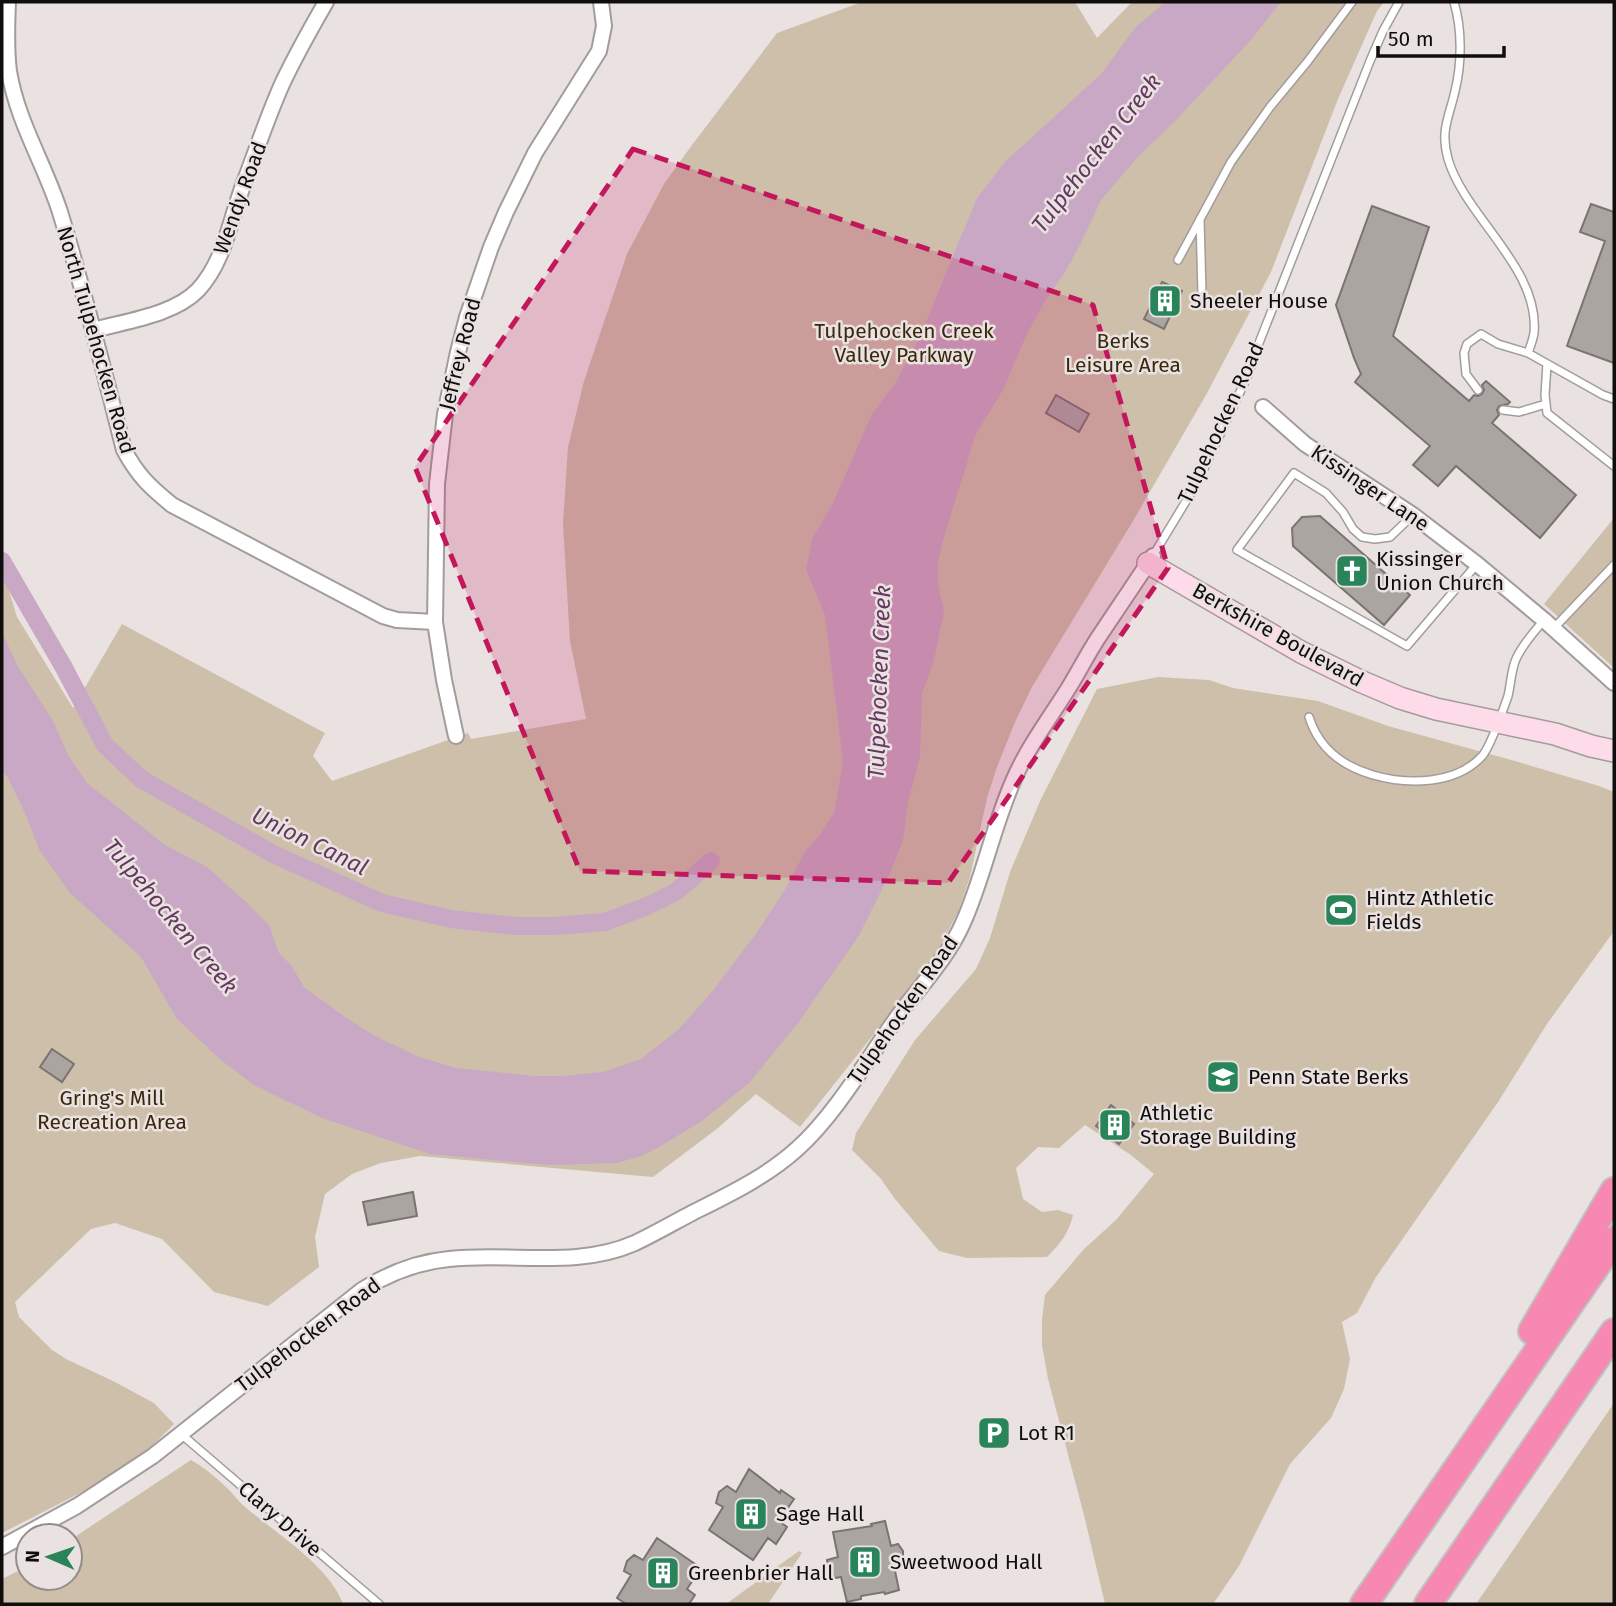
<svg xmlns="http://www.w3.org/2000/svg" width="1616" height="1606" viewBox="0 0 1616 1606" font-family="'Fira Sans',sans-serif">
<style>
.green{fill:#cdbfaa}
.water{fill:#c8a8c4}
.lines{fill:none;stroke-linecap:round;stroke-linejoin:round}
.canal{stroke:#c8a8c4;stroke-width:18}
.building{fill:#aba5a2;stroke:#7a7471;stroke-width:2}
.lane-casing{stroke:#a39c9c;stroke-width:10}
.street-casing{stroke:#a39c9c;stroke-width:18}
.secondary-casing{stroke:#a39c9c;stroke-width:24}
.highway-casing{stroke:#c1c0c0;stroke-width:30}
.lane{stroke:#fff;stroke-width:7}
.street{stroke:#fff;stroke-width:14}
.secondary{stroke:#fddbe8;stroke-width:21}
.highway{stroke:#f788b2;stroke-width:26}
.marked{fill:#c2185b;fill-opacity:0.2;stroke:#c2185b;stroke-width:5;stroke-dasharray:14 9;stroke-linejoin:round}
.labels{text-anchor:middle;stroke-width:5;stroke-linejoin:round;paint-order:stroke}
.street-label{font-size:21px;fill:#100e0d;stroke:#eae2e1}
.poi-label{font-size:21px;fill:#100e0d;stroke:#eae2e1;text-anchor:start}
.park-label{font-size:21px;fill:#39280b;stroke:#eae2e1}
.water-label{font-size:23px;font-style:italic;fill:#63395f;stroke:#eae2e1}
</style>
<rect width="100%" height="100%" fill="#eae2e1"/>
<path class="green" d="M862,2H1075L1097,38L1132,2H1384L1377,11L1338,99L1271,272L1206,395L1133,521L1032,687L1015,722L997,767L987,798L970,877L958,912L936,954L914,984L800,1127L756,1094L718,1128L653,1177L420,1156L381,1163L352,1174L325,1194L315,1237L319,1267L268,1306L214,1292L162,1239L115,1223L91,1229L15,1302L19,1317L52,1350L66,1359L113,1381L154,1403L174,1424L149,1449L86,1490L2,1533V568L17,617L73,708L122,624L325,733L313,756L332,781L468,733L471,739L586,719L570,641L563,524L568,447L584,381L627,254L664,184L692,145L777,33Z
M1614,518V668L1544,604Z
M1158,677L1209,680L1233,688L1318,701L1388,726L1515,761L1599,786L1614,792V931L1547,1024L1498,1102L1376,1277L1357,1313L1342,1322L1350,1359L1344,1389L1331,1418L1290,1464L1239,1566L1213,1604H1105L1084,1515L1048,1379L1042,1345V1319L1045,1295L1084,1249L1116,1220L1154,1174L1131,1155L1085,1125L1059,1148L1038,1147L1016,1168L1023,1199L1042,1212L1058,1210L1073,1215C1069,1233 1060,1244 1047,1257L967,1258L939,1251L895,1199L881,1179L852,1150L856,1133L915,1040L976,969L990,938L1010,872L1041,799L1097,689Z
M1614,1403V1604H1476Z
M191,1460C203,1467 215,1476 225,1486C232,1492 237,1500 244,1506C275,1533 329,1565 343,1604H2V1579L28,1566V1578H70V1540Z
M799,1551L802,1553L768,1604H726Z"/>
<path class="water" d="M1165,2H1281L1250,41L1175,121L1137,158L1101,200L1080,245L1064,274L1045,301L1026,336L1003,390L976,434L943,540L938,562V583L944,612L933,664L922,693L920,757L908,802L903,840L890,873L858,937L798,1023L749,1083L702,1121L659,1147L641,1156L617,1163L549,1165L430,1154L322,1118L254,1085L221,1060L177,1019L141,957L70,893L39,849L25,813L7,776L2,771V632L17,665L53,721L68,755L87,783L165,845L207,867L248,904L269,925L279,953L291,965L304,987L342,1015L375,1036L419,1057L456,1068L534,1076H563L603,1072L641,1059L679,1029L711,993L758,931L784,891L806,850L819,836L834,813L843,762L825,615L806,569L812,539L833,503L872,414L896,382L921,334L977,198L1005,162L1102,73L1135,28Z"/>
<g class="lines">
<path class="canal" d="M2,561L63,666L105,745L141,779L273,854L382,903L451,919L515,926H555L605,922L645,907L676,892L711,861"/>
</g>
<path class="building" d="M1591,204L1614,212V363L1567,346L1605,241L1580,232Z
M1372,206L1429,227L1393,336L1469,401L1474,395L1478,396L1482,394L1484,390L1482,385L1486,381L1510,402L1508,404L1499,406L1497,410L1499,415L1492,423L1576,495L1540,538L1456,466L1438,486L1413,465L1430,446L1355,382L1361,374L1354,358L1336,305Z
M1162,282L1182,291L1164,329L1144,319Z
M1056,395L1089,414L1079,432L1046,413Z
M1320,516L1410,595L1384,625L1293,546L1292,528L1302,517Z
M52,1049L74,1064L62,1082L40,1067Z
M1111,1105L1134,1124L1119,1144L1096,1126Z
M413,1192L417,1216L368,1225L363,1202Z
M749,1469L780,1493L781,1490L794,1499L779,1521L787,1527L776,1544L768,1538L753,1560L709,1530L723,1507L716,1503L719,1492L727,1486L736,1492Z
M885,1521L891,1546L898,1544L903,1551V1565L894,1566L899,1590L885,1594L884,1592L861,1596V1599L847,1602L841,1577L830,1579L827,1560L838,1557L833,1532L872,1526L871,1524Z
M657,1538L701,1568L687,1589L695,1595L689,1604H626L617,1598L631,1575L624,1571L627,1561L634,1555L643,1560Z"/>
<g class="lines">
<defs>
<path id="lane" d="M1454,2C1462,29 1462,63 1455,91C1449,118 1440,130 1448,159C1465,217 1540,268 1534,333C1533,340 1530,347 1528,353
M1200,219L1202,294
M1178,260L1231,162L1270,107L1308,61L1352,2
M1547,364L1545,395L1547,413L1614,466
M1478,390L1466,374L1464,353L1467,344L1481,334L1498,344L1528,353L1603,395L1614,399
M1503,410L1519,412L1546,404
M1413,515L1390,537L1375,539L1362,537L1353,529L1343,512L1326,493L1294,473L1237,550L1407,646L1477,564
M1154,554L1197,483L1248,375L1257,348L1370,61L1383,31L1399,2
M1554,628L1614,565
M1309,717C1319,749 1342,766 1373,775C1408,785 1457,785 1483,755C1492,743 1503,710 1508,696C1511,684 1511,670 1516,659C1522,645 1534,632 1544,620
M181,1434L379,1604"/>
<path id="street" d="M8,2C7,25 6,48 9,71C17,121 45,165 60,212C84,291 104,371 124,450C138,476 150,487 172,505L383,616L397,620L435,622
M94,330C126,321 174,315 198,290C225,261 230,219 244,183C257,149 268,115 283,82C296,55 311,28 326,2
M1263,407L1305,444L1413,515L1477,564L1544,620L1614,683
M456,736L444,680L435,622L437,484L445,414L458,352L467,317L491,247L506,212L535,153L599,51L604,26L601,2
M2,1547L77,1506L153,1456L362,1290C389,1273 417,1262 449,1259C511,1252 576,1269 635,1243C654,1234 673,1223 692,1213C728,1195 766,1177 797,1149C835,1115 866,1061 896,1019C919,987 947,959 963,923C984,876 993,826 1014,779C1028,747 1049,719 1068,689C1078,673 1087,655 1098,638C1116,611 1135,583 1153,556"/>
<path id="secondary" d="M1148,563L1301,652L1360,681L1400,698L1436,709L1555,734L1591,746L1614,751"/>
<path id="highway" d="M1532,1331L1614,1191
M1364,1604L1614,1240
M1428,1604L1614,1332"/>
</defs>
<use href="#lane" class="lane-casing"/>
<use href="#street" class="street-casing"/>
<use href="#secondary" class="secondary-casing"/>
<use href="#highway" class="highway-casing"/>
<use href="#lane" class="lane"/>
<use href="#street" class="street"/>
<use href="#secondary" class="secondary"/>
<use href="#highway" class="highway"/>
</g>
<path class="marked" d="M633,149L1093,305L1168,568L948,883L580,871L415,467Z"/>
<defs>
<symbol id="building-square" viewBox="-11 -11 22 22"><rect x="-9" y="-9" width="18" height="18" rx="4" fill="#29845a" stroke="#eae2e1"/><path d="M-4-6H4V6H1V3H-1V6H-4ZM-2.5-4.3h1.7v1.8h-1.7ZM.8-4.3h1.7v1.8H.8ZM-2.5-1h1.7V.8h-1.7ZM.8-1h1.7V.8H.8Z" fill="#fff"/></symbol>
<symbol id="church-square" viewBox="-11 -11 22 22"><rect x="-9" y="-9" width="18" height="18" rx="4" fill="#29845a" stroke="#eae2e1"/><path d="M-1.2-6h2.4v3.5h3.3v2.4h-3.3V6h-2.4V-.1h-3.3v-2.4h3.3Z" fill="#fff"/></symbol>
<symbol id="stadium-square" viewBox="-11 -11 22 22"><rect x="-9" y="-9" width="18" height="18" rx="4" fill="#29845a" stroke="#eae2e1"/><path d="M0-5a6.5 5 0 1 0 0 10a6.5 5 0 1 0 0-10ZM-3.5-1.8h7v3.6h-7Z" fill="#fff"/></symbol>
<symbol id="university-square" viewBox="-11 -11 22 22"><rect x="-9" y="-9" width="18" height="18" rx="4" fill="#29845a" stroke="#eae2e1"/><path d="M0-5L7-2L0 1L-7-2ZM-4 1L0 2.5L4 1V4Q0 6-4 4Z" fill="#fff"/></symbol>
<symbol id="parking-square" viewBox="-11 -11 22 22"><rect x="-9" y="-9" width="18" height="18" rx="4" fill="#29845a" stroke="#eae2e1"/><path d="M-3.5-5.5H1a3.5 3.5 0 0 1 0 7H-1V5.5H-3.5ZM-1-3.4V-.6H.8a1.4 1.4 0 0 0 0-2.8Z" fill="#fff"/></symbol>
</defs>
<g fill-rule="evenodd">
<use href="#building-square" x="1146" y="282" width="38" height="38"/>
<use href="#church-square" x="1333" y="552" width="38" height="38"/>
<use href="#stadium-square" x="1322" y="891" width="38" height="38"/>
<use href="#university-square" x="1204" y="1058" width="38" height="38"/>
<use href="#building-square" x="1096" y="1106" width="38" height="38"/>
<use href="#parking-square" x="975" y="1414" width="38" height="38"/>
<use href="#building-square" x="732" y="1495" width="38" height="38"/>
<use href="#building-square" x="846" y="1543" width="38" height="38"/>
<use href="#building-square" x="644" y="1554" width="38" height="38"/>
</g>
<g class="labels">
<g class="street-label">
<text transform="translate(240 198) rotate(-70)" y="7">Wendy Road</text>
<text transform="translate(96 340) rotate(74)" y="7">North Tulpehocken Road</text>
<text transform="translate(460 354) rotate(-76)" y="7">Jeffrey Road</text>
<text transform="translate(1221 423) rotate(-65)" y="7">Tulpehocken Road</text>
<text transform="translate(1370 488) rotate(34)" y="7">Kissinger Lane</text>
<text transform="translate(1278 635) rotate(29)" y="7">Berkshire Boulevard</text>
<text transform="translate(903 1010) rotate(-55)" y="7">Tulpehocken Road</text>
<text transform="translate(308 1335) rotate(-37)" y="7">Tulpehocken Road</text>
<text transform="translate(280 1519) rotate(41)" y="7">Clary Drive</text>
</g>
<g class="poi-label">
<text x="1190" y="308">Sheeler House</text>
<text x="1376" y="566">Kissinger<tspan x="1376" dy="24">Union Church</tspan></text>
<text x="1366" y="905">Hintz Athletic<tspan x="1366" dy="24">Fields</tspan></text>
<text x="1248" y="1084">Penn State Berks</text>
<text x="1140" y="1120">Athletic<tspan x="1140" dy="24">Storage Building</tspan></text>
<text x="1018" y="1440">Lot R1</text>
<text x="776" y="1521">Sage Hall</text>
<text x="890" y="1569">Sweetwood Hall</text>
<text x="688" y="1580">Greenbrier Hall</text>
</g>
<g class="park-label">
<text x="904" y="338">Tulpehocken Creek<tspan x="904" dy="24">Valley Parkway</tspan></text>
<text x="1123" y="348">Berks<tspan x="1123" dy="24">Leisure Area</tspan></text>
<text x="112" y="1105">Gring's Mill<tspan x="112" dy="24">Recreation Area</tspan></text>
</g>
<g class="water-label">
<text transform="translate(1096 153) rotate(-52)" y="8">Tulpehocken Creek</text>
<text transform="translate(879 682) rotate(-88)" y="8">Tulpehocken Creek</text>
<text transform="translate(310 841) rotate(26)" y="8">Union Canal</text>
<text transform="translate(171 916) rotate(50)" y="8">Tulpehocken Creek</text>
</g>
</g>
<rect width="1616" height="1606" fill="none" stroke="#100e0d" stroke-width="7"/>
<g transform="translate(49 1557) rotate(272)"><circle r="33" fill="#eae2e1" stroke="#938d8c" stroke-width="2"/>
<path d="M0-5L12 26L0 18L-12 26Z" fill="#29845a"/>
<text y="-10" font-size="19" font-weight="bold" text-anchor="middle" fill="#100e0d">N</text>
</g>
<path d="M1378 46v10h126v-10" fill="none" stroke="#100e0d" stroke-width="3.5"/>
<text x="1388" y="46" font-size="21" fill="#100e0d" stroke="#eae2e1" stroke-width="5" paint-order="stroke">50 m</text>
</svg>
